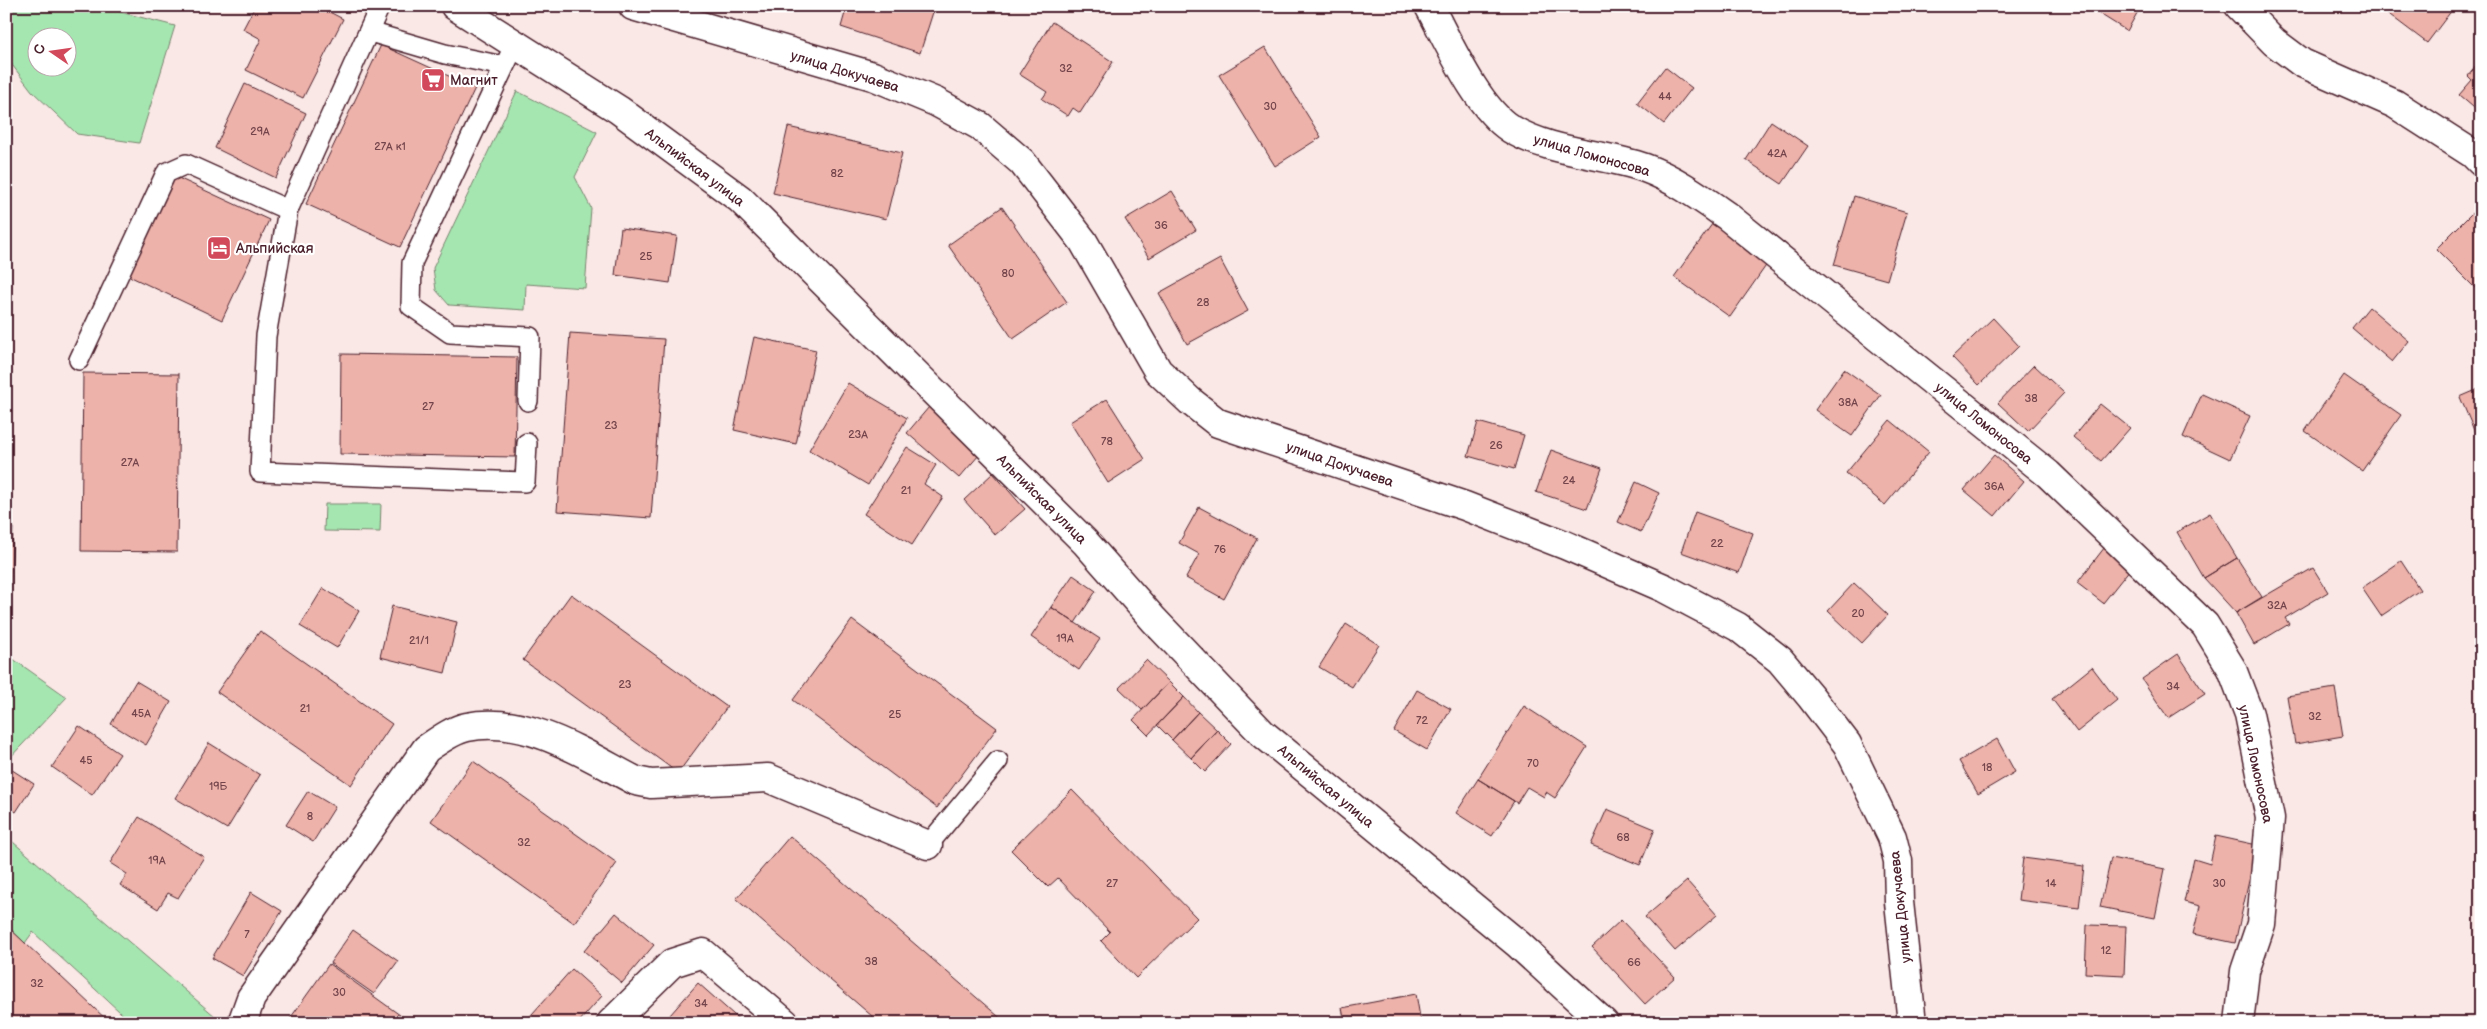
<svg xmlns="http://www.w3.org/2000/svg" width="2487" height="1029" viewBox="0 0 2487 1029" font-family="'Balsamiq Sans',sans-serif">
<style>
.green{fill:#a5e6b0;stroke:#78826e;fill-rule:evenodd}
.building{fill:#edb2aa;stroke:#4a1f2b}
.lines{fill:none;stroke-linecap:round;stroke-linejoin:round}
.service-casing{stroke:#4a1f2b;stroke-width:22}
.minor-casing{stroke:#4a1f2b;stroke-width:31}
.tertiary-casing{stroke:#4a1f2b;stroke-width:31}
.service{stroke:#fff;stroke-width:19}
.minor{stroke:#fff;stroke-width:28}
.tertiary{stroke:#fff;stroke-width:28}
.labels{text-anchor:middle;stroke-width:4.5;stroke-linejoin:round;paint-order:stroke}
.number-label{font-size:11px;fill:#73444b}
.street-label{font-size:14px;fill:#4a1f2b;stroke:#fff}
.poi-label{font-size:14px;fill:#4a1f2b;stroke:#fff;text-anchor:start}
</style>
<rect width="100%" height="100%" fill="#fae8e6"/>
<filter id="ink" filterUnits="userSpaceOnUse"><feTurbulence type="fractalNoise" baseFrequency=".02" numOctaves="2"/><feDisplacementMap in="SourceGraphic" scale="10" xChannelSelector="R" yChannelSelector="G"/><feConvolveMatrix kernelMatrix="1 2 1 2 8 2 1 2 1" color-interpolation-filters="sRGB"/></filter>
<g filter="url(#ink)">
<path class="green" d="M6,6H97L175,26L139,143L77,134L32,91L6,57ZM38,38H68V68H38Z
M517,91L597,132L575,177L591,208L585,288L526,284L525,310L449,305L436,290L433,268Z
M325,504H381L380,532L324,531Z
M6,654L67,697L6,762Z
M6,836L223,1023H132L33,932L25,943L6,925Z"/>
<path class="building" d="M255,6H318L343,19L303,98L246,70L261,39L243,29Z
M847,6H935L920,53L841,27Z
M2087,6H2141L2127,31Z
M2378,6H2455L2427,43Z
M1052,22L1113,62L1080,113L1073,108L1068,116L1042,99L1047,92L1019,74Z
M381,45L475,88L400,247L306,204Z
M1265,47L1321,137L1275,166L1219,75Z
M2481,60V112L2480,113L2459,95L2472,80L2468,76Z
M1665,67L1692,88L1664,124L1637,103Z
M245,84L306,113L276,178L215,148Z
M1771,121L1808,146L1782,184L1746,160Z
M788,127L902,153L886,219L773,193Z
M174,176L269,220L222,320L127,275Z
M1172,191L1196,230L1149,258L1125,219Z
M1854,196L1907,212L1887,280L1834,265Z
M1002,207L1067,302L1013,339L948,245Z
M2473,212L2481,220V294L2436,249Z
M1715,220L1770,260L1730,317L1674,277Z
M621,228L677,236L670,283L615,275Z
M1220,259L1248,311L1187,344L1159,293Z
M2369,307L2409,341L2392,362L2352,328Z
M1993,318L2019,346L1979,385L1952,357Z
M570,333L664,339L651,518L557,511Z
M754,337L816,350L796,444L734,430Z
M341,354L517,357L515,457L340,454Z
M2034,365L2064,393L2028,431L1998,403Z
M1844,369L1881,395L1852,436L1815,410Z
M83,373L179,374L177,552L81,551Z
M2344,375L2401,415L2362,471L2305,431Z
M848,383L907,418L868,485L809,450Z
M2481,388V447L2460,397Z
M2202,394L2250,416L2230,459L2183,437Z
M1107,399L1145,459L1108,483L1070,422Z
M934,401L986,447L959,478L907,433Z
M2100,404L2130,428L2101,461L2073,437Z
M1890,420L1929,452L1885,505L1846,473Z
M1478,422L1524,435L1514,469L1468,456Z
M907,447L936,465L924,484L943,497L912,545L864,514Z
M1551,450L1602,468L1587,509L1536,492Z
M1994,455L2024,481L1995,516L1964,490Z
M993,473L1025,509L995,535L964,500Z
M1636,482L1659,493L1641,532L1618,522Z
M1199,507L1257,538L1224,599L1186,578L1199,554L1179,543Z
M1695,512L1753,533L1739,573L1681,552Z
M2210,513L2237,558L2204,578L2177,532Z
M6,528H13L10,597L6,596Z
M2108,543L2134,564L2103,603L2077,583Z
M2237,558L2262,597L2236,613L2204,578Z
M2401,561L2420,590L2381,616L2362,588Z
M2313,568L2328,592L2285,618L2289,624L2254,645L2236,613Z
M1073,575L1096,591L1075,623L1051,607Z
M1854,583L1888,615L1862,643L1828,611Z
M323,588L359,611L337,648L300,626Z
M571,594L727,707L678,773L523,660Z
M392,606L457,622L445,673L380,657Z
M1051,607L1100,639L1079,670L1031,637Z
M852,620L997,728L937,808L793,700Z
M1346,624L1379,645L1352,687L1319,667Z
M260,631L392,724L351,785L217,692Z
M2178,654L2205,694L2168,718L2142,679Z
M1146,660L1169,682L1142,710L1119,688Z
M2092,667L2117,700L2077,732L2052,699Z
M136,681L171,702L146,745L111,724Z
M1169,682L1184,697L1148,735L1133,720Z
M2335,688L2343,736L2295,744L2287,696Z
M1417,690L1451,709L1427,750L1394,731Z
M1184,697L1198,712L1172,740L1157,725Z
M1524,706L1587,747L1555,798L1546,792L1544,797L1527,787L1517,803L1478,779Z
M1198,712L1217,730L1191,758L1172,740Z
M79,726L120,754L92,795L52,767Z
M1217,730L1231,744L1205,772L1191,758Z
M1997,739L2015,772L1978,794L1959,761Z
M209,743L260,775L227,829L175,798Z
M473,761L617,863L574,923L431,821Z
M6,766L34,784L16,812L6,806Z
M1478,779L1514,801L1492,836L1456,813Z
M1072,790L1197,918L1136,978L1101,941L1110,932L1058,878L1048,887L1011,850Z
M308,791L335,807L313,842L286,825Z
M1607,809L1655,829L1640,865L1591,845Z
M139,817L204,857L178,898L168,893L158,909L120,885L127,874L110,863Z
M790,836L1006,1023H880L736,899Z
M2216,836L2257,845L2235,943L2193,934L2200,906L2184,902L2194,859L2210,864Z
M2023,858L2084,866L2079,908L2018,900Z
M2111,858L2165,869L2155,918L2100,907Z
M1687,881L1717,915L1675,951L1645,917Z
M251,892L282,911L243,976L212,958Z
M616,913L654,945L622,983L584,951Z
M1621,920L1675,977L1645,1004L1592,947Z
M6,925L25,943L110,1023H6Z
M2087,925L2126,926L2124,975L2085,973Z
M353,930L398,961L374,994L330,963Z
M329,964L411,1023H294L289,1020Z
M572,969L602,996L578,1023H524Z
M698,983L743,1023H663Z
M1416,994L1421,1023H1345L1342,1008Z"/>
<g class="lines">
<defs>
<path id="service" d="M380,6L288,210L266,336L260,472L525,482L527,443
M370,32L445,54L503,66
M515,44L412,263L411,306L450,333L530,337L528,401
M79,360L166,173L186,164L288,210
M928,845L998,761"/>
<path id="minor" d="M633,6L873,76L936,102L980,126L1022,162L1083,241L1158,371L1190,401L1218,423L1465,506L1565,545L1664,588L1738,627L1780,660L1811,697L1847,744L1892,837L1898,861L1899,902L1912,1023
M1429,6C1448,41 1477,108 1511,129C1551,153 1602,153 1645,168C1675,179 1701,198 1727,216L2048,474L2205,625L2232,669L2249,714L2270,818L2261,924L2245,971L2239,1023
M2239,6L2274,42L2302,63L2395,104L2473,154L2481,162
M242,1023L251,998L426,749C438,741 452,730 467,727C527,715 584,754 636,781L651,784L768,778L928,845
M611,1023L672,963L703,953L785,1023"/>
<path id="tertiary" d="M455,6L619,110L740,199L1085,542L1154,620L1262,733L1518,944L1604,1023"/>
</defs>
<use href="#service" class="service-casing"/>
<use href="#minor" class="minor-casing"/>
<use href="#tertiary" class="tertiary-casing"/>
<use href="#service" class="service"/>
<use href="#minor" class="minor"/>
<use href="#tertiary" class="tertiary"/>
</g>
</g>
<defs>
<symbol id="supermarket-square" viewBox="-11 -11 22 22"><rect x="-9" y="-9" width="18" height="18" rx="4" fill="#d1495b" stroke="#fff"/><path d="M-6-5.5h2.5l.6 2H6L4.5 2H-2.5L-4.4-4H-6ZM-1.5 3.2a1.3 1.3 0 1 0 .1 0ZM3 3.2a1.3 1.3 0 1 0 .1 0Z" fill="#fff"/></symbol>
<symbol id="hotel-square" viewBox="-11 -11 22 22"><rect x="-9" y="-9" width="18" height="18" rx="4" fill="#d1495b" stroke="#fff"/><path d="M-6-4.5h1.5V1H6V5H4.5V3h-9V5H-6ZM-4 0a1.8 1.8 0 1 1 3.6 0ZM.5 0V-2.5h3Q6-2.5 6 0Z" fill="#fff"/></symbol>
</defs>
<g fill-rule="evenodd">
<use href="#supermarket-square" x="419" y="66" width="28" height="28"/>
<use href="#hotel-square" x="205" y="234" width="28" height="28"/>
</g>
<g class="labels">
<g class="number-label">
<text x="1066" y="72">32</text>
<text x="1665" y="100">44</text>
<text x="1270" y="110">30</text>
<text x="260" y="135">29А</text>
<text x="390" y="150">27А к1</text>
<text x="1777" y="157">42А</text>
<text x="837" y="177">82</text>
<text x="1161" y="229">36</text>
<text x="646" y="260">25</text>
<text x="1008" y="277">80</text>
<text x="1203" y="306">28</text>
<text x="2031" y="402">38</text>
<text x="1848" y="406">38А</text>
<text x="428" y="410">27</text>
<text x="611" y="429">23</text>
<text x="858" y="438">23А</text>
<text x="1107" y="445">78</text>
<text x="1496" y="449">26</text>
<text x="130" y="466">27А</text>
<text x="1569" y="484">24</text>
<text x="1994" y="490">36А</text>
<text x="906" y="494">21</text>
<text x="1717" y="547">22</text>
<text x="1220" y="553">76</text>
<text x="2277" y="609">32А</text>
<text x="1858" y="617">20</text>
<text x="1065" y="642">19А</text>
<text x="419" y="644">21/1</text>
<text x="625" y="688">23</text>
<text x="2173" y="690">34</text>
<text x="305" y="712">21</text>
<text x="141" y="717">45А</text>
<text x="895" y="718">25</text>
<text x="2315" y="720">32</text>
<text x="1422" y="724">72</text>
<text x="86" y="764">45</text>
<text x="1533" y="767">70</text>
<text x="1987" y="771">18</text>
<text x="218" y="790">19Б</text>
<text x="310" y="820">8</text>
<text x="1623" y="841">68</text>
<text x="524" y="846">32</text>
<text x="157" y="864">19А</text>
<text x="1112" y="887">27</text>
<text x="2051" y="887">14</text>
<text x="2219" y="887">30</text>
<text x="247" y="938">7</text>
<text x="2106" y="954">12</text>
<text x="871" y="965">38</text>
<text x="1634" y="966">66</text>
<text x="37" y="987">32</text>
<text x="339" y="996">30</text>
<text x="701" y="1007">34</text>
</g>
<g class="street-label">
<text transform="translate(845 71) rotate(17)" y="5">улица Докучаева</text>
<text transform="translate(1592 155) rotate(16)" y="5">улица Ломоносова</text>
<text transform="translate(695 167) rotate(37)" y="5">Альпийская улица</text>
<text transform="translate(1984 423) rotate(39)" y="5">улица Ломоносова</text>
<text transform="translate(1340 464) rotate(19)" y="5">улица Докучаева</text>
<text transform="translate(1042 499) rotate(45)" y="5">Альпийская улица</text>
<text transform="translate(2256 764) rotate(78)" y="5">улица Ломоносова</text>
<text transform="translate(1326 786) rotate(40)" y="5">Альпийская улица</text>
<text transform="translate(1900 907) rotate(-96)" y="5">улица Докучаева</text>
</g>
<g class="poi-label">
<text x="450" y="85">Магнит</text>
<text x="236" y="253">Альпийская</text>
</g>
</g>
<rect width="2487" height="1029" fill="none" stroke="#fff" stroke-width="25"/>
<rect x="12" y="12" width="2462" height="1004" fill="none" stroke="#4a1f2b" stroke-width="2" filter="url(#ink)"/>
<g transform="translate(52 52) rotate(283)"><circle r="24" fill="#ffffff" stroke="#b7a5aa"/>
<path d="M0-4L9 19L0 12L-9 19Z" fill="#d1495b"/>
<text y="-8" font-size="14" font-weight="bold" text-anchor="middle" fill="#4a1f2b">С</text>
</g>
</svg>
